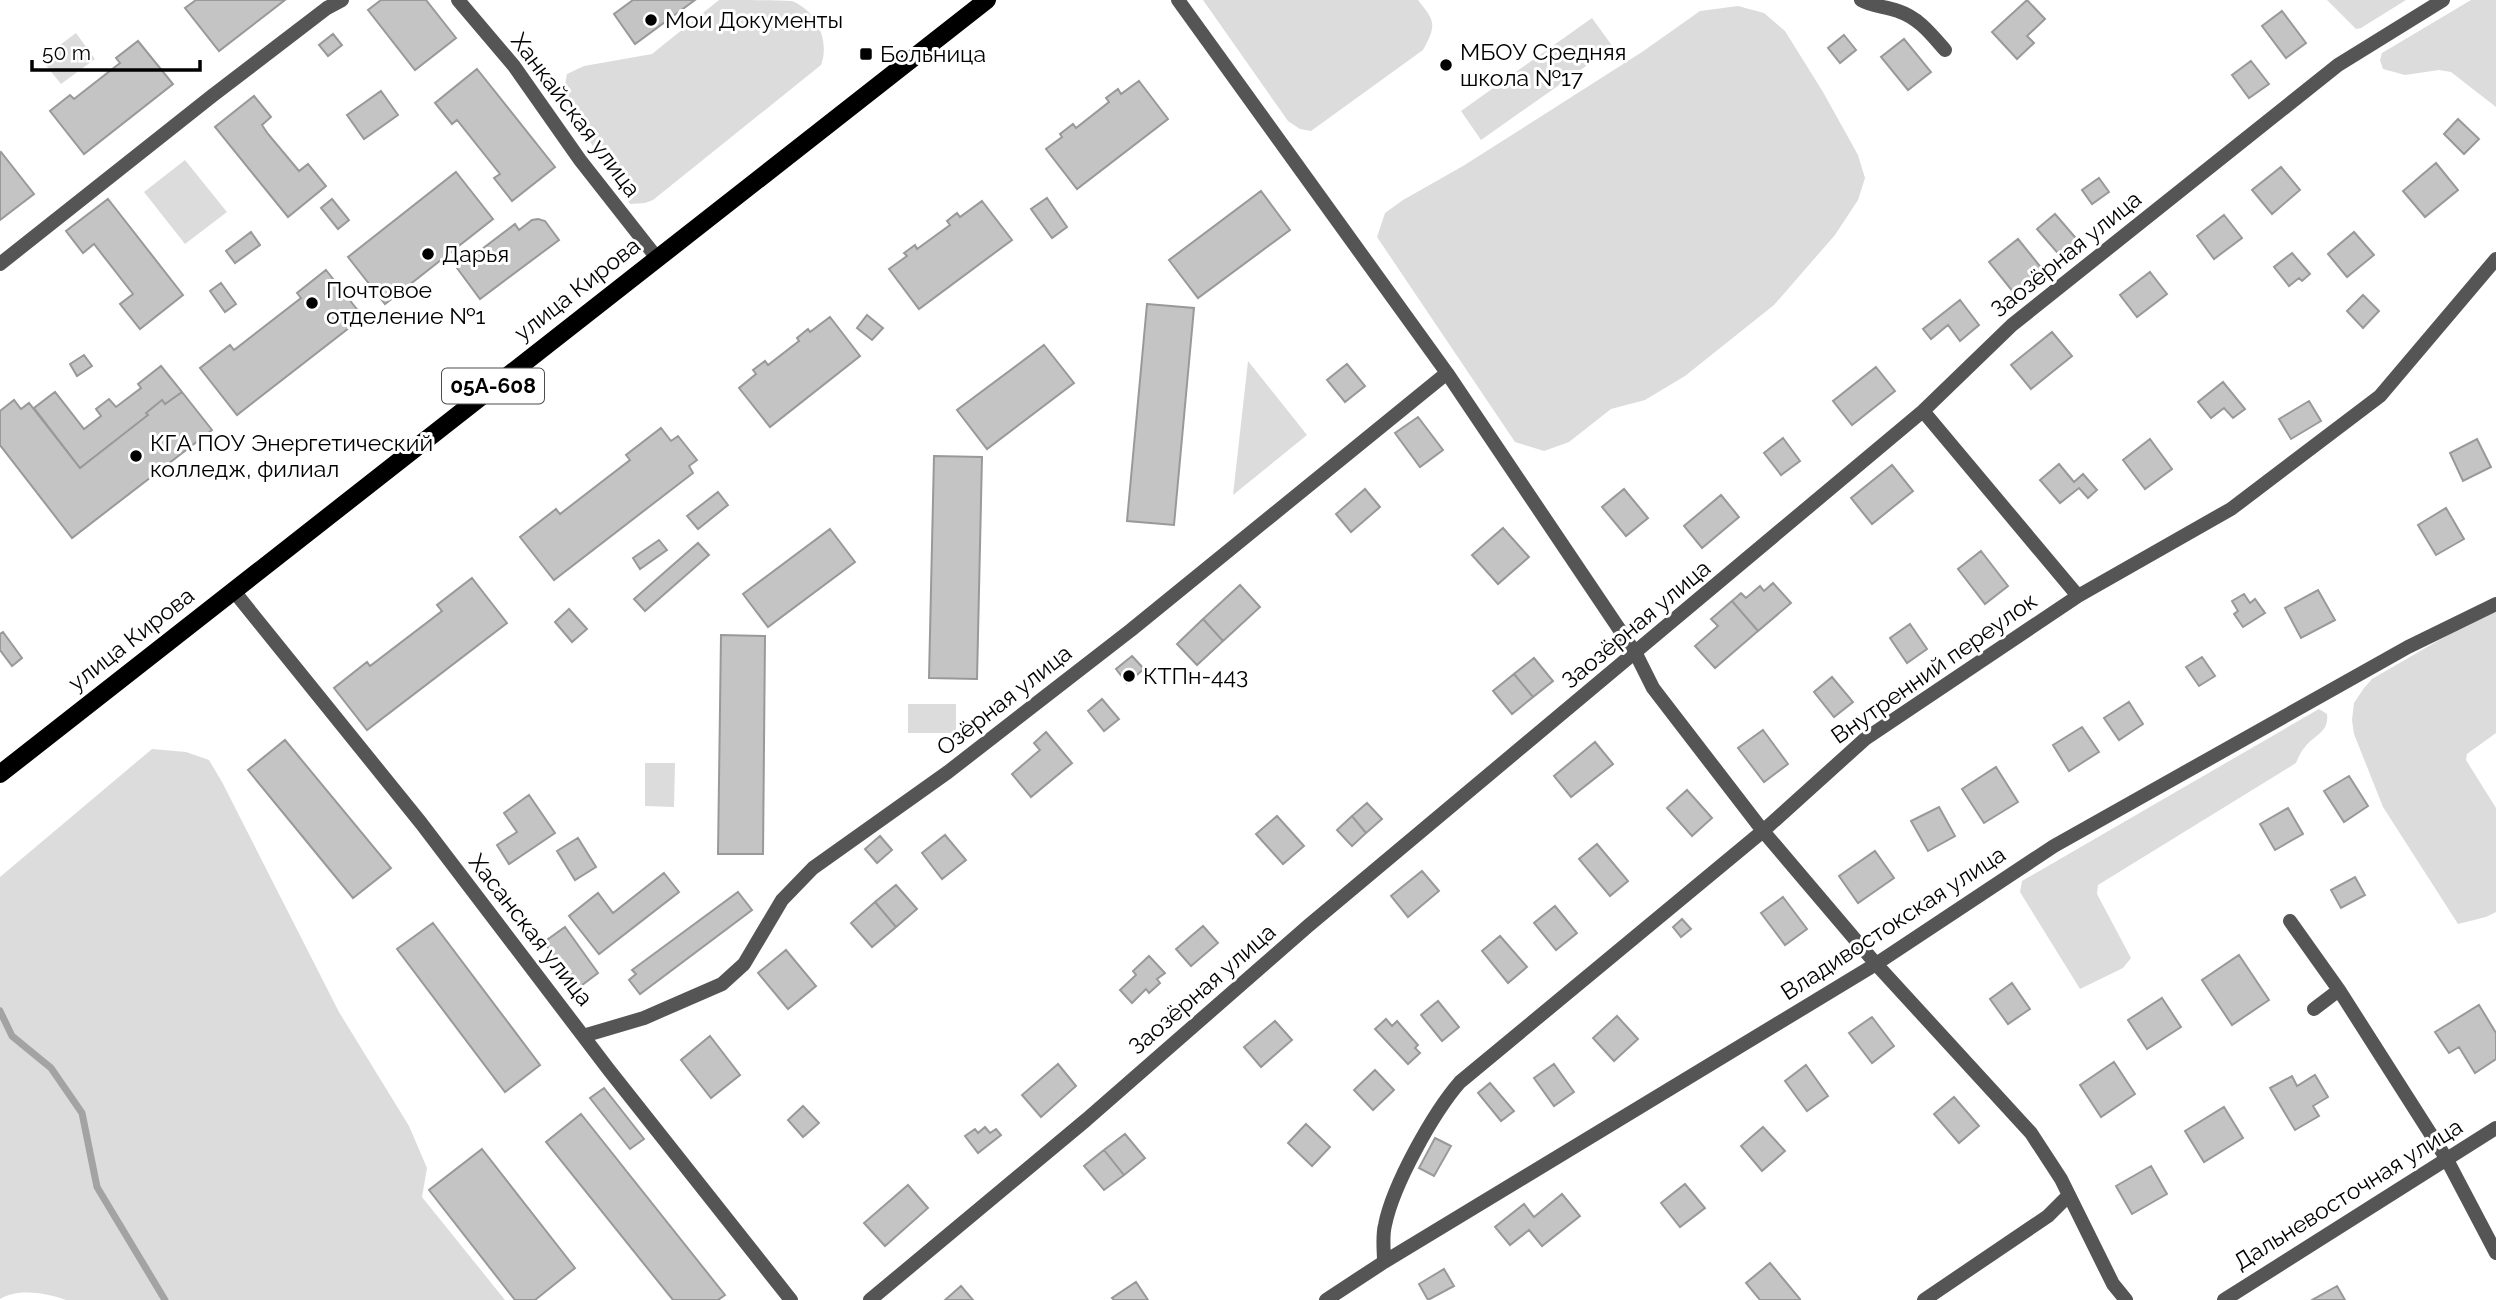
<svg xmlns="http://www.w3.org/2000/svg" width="2496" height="1300" viewBox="0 0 2496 1300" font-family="Raleway,sans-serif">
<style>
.green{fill:#dcdcdc}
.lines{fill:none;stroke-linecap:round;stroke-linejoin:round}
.stream{stroke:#a3a3a3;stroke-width:7}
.building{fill:#c4c4c4;stroke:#999;stroke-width:2}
.minor{stroke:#555;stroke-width:14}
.primary{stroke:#000;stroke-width:18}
.poi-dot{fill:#000;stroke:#fff;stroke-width:2.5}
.labels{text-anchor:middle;stroke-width:6;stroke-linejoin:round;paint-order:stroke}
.shield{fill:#fff;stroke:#4c4c4c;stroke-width:2}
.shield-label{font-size:21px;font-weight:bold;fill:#000}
.poi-label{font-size:23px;fill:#000;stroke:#fff;text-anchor:start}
.street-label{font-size:23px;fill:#000;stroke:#fff}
</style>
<rect width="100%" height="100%" fill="#fff"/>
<path class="green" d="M719,0C732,0 783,0 792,1C817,11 830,41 821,65L653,200L645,203L630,204L567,106L564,90L567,74L584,66L652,54Z
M1203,0H1418C1435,21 1437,25 1423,50L1311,131L1300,129L1288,121Z
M2327,0H2406L2361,28L2356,29Z
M2471,0H2496V107L2451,72L2439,70L2405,75L2383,69L2380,60L2382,53Z
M1738,6L1764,13L1785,31L1823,92L1858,155L1865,178L1858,200L1835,235L1774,305L1685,376L1645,400L1611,409L1569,442L1544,451L1515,442L1377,237L1385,213L1403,200L1463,166L1642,52L1700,11Z
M1592,18L1613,47L1481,140L1461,111Z
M76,33L95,59L61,84L41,59Z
M185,160L227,212L185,244L144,192Z
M1248,361L1307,435L1233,495Z
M2496,607V733L2467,754L2466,760L2496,808V912L2486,917L2458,924L2383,807L2354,734L2352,720L2354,703L2364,688L2372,679Z
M908,704H956V733H908Z
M2319,709L2327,714C2329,733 2315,734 2305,747C2301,751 2298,758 2296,763L2098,885L2097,894L2131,958L2123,968L2080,989L2020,892L2022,881Z
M152,749L186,752L209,760L222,782L339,1012L409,1126L427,1168L422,1197L505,1300H66C46,1293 19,1288 0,1299V877Z
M645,763H675L674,807L645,806Z"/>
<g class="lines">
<path class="stream" d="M0,1011L12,1036L51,1068L82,1113L97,1187L165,1300"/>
</g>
<path class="building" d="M196,0H285L219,51L185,8Z
M381,0H426L456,38L415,70L368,10Z
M633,0H695L635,44L614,14Z
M2027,0L2045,19L2027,36L2034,43L2017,59L1992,32Z
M2282,11L2306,43L2286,58L2262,26Z
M333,34L342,45L328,56L319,45Z
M1844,35L1856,50L1840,63L1828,48Z
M1904,39L1931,72L1908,90L1881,57Z
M138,41L173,84L84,154L50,111L70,95L74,99L120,63L116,58Z
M2251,61L2269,84L2249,98L2232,75Z
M477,69L555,167L512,201L494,178L500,174L457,120L452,124L435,103Z
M1139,81L1168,119L1077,189L1046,149L1062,137L1060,134L1073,124L1076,128L1109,102L1106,98L1118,89L1121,94Z
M381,91L398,115L364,139L347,115Z
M254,96L271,117L262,125L268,134L299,171L308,164L326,186L288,217L215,127Z
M2458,119L2479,139L2464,154L2444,134Z
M1,152L34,194L0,220V153Z
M2436,163L2458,190L2425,217L2403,191Z
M2281,167L2300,190L2272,214L2252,190Z
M456,172L493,219L385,304L348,257Z
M2099,178L2109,192L2092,204L2082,190Z
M1261,191L1290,230L1198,298L1169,260Z
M1047,198L1067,227L1052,238L1031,209Z
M108,199L183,295L140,329L120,304L133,294L94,244L83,253L66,231Z
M332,199L349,220L338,229L321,208Z
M982,201L1012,240L919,309L889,269L907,256L904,253L915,245L917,249L950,225L947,221L957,213L960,217Z
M2055,214L2080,243L2062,258L2037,229Z
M2224,215L2242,238L2214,259L2197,236Z
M538,219L545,221L559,240L480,299L457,268L515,224L519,230L532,220Z
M251,232L260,245L235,263L226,251Z
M2354,232L2374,255L2347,277L2328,254Z
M2018,239L2043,270L2014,293L1989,262Z
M2292,253L2310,274L2302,281L2299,278L2289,286L2274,267Z
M326,270L363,317L237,415L200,368L230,345L234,350L301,298L297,293Z
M2150,272L2167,294L2137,317L2120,295Z
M221,283L236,304L225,312L210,291Z
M2363,295L2379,311L2363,328L2347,311Z
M1960,300L1979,325L1960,341L1948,325L1931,339L1923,329Z
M1147,304L1194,308L1174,525L1127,521Z
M867,315L883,328L872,340L857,328Z
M830,317L860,356L770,427L739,388L756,374L753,370L765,361L768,365L799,341L797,338L808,329L810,332Z
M2052,332L2072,356L2031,389L2011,365Z
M1044,345L1074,383L987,449L957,410Z
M84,355L92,366L77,376L70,364Z
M1347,364L1365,386L1345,402L1327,380Z
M161,366L182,392L165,404L162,400L146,413L148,415L80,468L34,408L55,392L84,429L101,416L96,409L109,399L116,407L141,388L138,384Z
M1876,367L1895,391L1852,425L1833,401Z
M2223,382L2245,409L2233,418L2224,408L2211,418L2198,402Z
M182,392L212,430L72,538L0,445V411L14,400L21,409L29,403L80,468L148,415L146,413L162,400L165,404Z
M2309,401L2321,421L2291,439L2279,419Z
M1418,417L1443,450L1420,467L1395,433Z
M661,428L671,441L678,436L697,460L689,466L693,473L554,580L520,537L556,509L560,514L630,460L626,455Z
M1783,438L1800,461L1781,475L1764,453Z
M2150,439L2172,469L2145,489L2123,460Z
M2477,439L2491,467L2463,481L2450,453Z
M934,456L982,457L977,679L929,678Z
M2059,464L2074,482L2083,474L2097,490L2088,498L2079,488L2060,503L2040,480Z
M1892,465L1913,491L1872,524L1851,498Z
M1365,489L1380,507L1351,532L1336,514Z
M1624,489L1648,518L1626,536L1602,507Z
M718,492L728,505L698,529L687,516Z
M1721,495L1739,517L1702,548L1684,526Z
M2446,508L2464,539L2436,555L2418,525Z
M1503,528L1529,557L1498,584L1472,555Z
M830,529L855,562L768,627L743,594Z
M659,540L667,550L640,569L633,558Z
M698,543L709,555L645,611L634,599Z
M1981,551L2008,586L1985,604L1958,569Z
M472,578L507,623L367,730L334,688L367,662L370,666L442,611L437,605Z
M1773,583L1791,603L1758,631L1732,601L1741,593L1746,598L1760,586L1764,591Z
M1240,585L1260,607L1223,641L1203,619Z
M2318,590L2335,620L2301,638L2285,608Z
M2244,594L2250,603L2255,599L2265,613L2243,627L2234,614L2238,611L2232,601Z
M1732,601L1758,631L1715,668L1695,646L1718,626L1711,619Z
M569,609L587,629L572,642L555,622Z
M1203,619L1223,641L1197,665L1177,644Z
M1910,624L1927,649L1907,663L1890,638Z
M3,632L22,658L12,666L0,650V634Z
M721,635L765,636L763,854H718Z
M1132,656L1144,669L1127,683L1116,669Z
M2202,657L2215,676L2199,686L2186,667Z
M1534,658L1553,681L1533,697L1514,674Z
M1514,674L1533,697L1512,714L1493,691Z
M1832,677L1853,702L1834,717L1814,692Z
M1102,699L1119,719L1104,731L1088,711Z
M2129,702L2143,724L2119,740L2104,718Z
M2082,727L2099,752L2069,771L2053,745Z
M1763,730L1788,764L1764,782L1738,748Z
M1046,732L1072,763L1031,797L1012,774L1040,750L1034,743Z
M285,740L391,868L353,898L248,770Z
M1595,742L1613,764L1571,797L1554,776Z
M1996,767L2018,802L1984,823L1962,789Z
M2349,776L2368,806L2344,822L2324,791Z
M1687,790L1712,818L1692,836L1667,808Z
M529,795L555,833L509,864L497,845L517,832L504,813Z
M1367,803L1382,819L1366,833L1352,816Z
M1939,807L1955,836L1928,851L1911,821Z
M2288,808L2303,834L2275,850L2260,824Z
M1277,816L1304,846L1283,864L1256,834Z
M1352,816L1366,833L1352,846L1337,830Z
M945,835L966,860L942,879L922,853Z
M880,836L892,850L877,863L865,849Z
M578,838L596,867L575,880L557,851Z
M1597,844L1628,881L1610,896L1579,859Z
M1875,851L1894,878L1858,903L1839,876Z
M1422,871L1439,891L1408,917L1391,896Z
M664,873L679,892L599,954L569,916L598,893L613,913Z
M2355,877L2365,895L2341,908L2331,890Z
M896,885L917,909L896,927L875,902Z
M738,892L752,910L640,994L629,980L636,974L632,970Z
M1783,897L1807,929L1785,945L1761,913Z
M875,902L896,927L872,947L851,923Z
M1555,906L1577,933L1556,950L1534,923Z
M1682,919L1691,929L1681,937L1673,927Z
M433,923L540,1065L505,1092L397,949Z
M1203,926L1218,943L1191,966L1176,949Z
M565,927L598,973L578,988L544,942Z
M1500,936L1527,967L1508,983L1482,951Z
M786,950L816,986L788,1009L758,973Z
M2239,955L2269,1000L2232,1025L2202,980Z
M1149,956L1165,973L1157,979L1160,983L1149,993L1146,989L1132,1003L1120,990L1136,975L1133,971Z
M2012,983L2030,1009L2008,1024L1990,999Z
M2162,998L2181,1027L2147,1049L2128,1020Z
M1438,1001L1459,1027L1442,1041L1421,1015Z
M2479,1005L2496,1033V1059L2475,1073L2459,1047L2449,1053L2435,1032Z
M1617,1016L1638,1039L1614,1061L1593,1038Z
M1872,1017L1894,1046L1872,1063L1849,1033Z
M1386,1019L1392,1026L1397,1021L1418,1045L1415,1048L1420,1053L1408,1064L1375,1029Z
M1275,1021L1292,1040L1261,1067L1244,1047Z
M710,1036L740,1075L711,1098L681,1060Z
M2114,1062L2135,1094L2101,1117L2080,1085Z
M1058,1064L1076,1086L1041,1117L1022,1095Z
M1554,1064L1574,1092L1554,1106L1534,1078Z
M1806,1065L1828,1096L1807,1111L1785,1081Z
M1375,1070L1394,1090L1373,1110L1354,1090Z
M2315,1075L2328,1097L2313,1106L2319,1116L2295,1130L2270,1088L2292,1076L2297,1086Z
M1490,1083L1514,1111L1501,1121L1478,1093Z
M604,1088L644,1139L630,1149L590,1098Z
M1954,1097L1979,1126L1959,1143L1934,1114Z
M803,1106L819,1123L803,1137L788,1120Z
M2224,1107L2243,1138L2204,1162L2185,1131Z
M581,1114L725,1295L718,1300H673L546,1142Z
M1306,1124L1330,1147L1312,1166L1288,1143Z
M985,1127L990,1133L996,1129L1001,1135L978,1153L965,1136L975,1129L978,1133Z
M1763,1127L1785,1151L1762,1171L1741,1146Z
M1125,1134L1145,1158L1124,1175L1104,1150Z
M1435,1138L1451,1146L1434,1176L1419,1168Z
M482,1149L575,1268L535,1300H515L429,1190Z
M1104,1150L1124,1175L1104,1190L1084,1166Z
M2151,1166L2167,1194L2132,1214L2116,1186Z
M1685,1184L1705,1208L1680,1227L1661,1203Z
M908,1185L928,1208L885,1246L864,1223Z
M1562,1194L1580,1216L1542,1246L1529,1230L1510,1245L1495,1227L1524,1204L1534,1217Z
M1770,1263L1800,1299V1300H1760L1746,1283Z
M1444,1269L1454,1286L1428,1300L1419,1284Z
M1136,1282L1148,1300H1114L1112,1298Z
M961,1286L973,1300H945Z
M2337,1286L2345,1300H2312Z"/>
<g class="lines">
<path class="minor" d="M458,0L514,66L580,160L657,258
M1178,0L1447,373L1636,654L1653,688L1763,831L1876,964L2031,1133L2061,1179L2113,1284L2126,1300
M1861,0C1873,7 1885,6 1898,11C1919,18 1931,34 1945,50
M0,264L212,96L327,8L342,0
M1923,411L2078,596
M233,590L421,823L609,1070L791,1300
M2290,921L2339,990L2446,1158L2496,1253
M2314,1009L2339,990
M583,1036L644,1018L722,984L744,964L782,900L813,868L948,772L1131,630L1447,373
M1384,1262C1384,1250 1382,1236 1385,1225C1393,1185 1433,1113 1460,1082L1763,831L1865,739L2078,596L2231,509L2380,396L2496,259
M870,1300L1086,1120L1308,926L1923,411L2012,325L2338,65L2443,0
M1326,1300L1384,1262L1876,964L2054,846L2408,647L2496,604
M1924,1300L2048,1216L2069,1195
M2224,1300L2496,1128"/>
<path class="primary" d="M0,774L987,0"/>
</g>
<g class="poi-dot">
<circle cx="651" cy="20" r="7"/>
<rect x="859" y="47" width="14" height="14" rx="3.5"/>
<circle cx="1446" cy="65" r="7"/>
<circle cx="428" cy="254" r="7"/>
<circle cx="312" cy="303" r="7"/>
<circle cx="136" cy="456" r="7"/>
<circle cx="1129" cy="676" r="7"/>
</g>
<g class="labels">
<rect class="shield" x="442" y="368.5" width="102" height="35" rx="5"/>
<g class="shield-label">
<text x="493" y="393">05А-608</text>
</g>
<g class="poi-label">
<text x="665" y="28">Мои Документы</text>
<text x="1460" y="60">МБОУ Средняя<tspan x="1460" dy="26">школа №17</tspan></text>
<text x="880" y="62">Больница</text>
<text x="442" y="262">Дарья</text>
<text x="326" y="298">Почтовое<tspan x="326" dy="26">отделение №1</tspan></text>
<text x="150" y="451">КГА ПОУ Энергетический<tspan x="150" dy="26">колледж, филиал</tspan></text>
<text x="1143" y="684">КТПн-443</text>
</g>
<g class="street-label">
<text transform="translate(576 115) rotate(53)" y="8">Ханкайская улица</text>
<text transform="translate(2066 254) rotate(-39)" y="8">Заозёрная улица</text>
<text transform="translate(577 289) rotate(-38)" y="8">улица Кирова</text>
<text transform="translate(1636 624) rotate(-40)" y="8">Заозёрная улица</text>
<text transform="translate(131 639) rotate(-38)" y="8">улица Кирова</text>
<text transform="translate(1934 668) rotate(-35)" y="8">Внутренний переулок</text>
<text transform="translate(1004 700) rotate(-38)" y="8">Озёрная улица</text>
<text transform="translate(1893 923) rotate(-33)" y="8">Владивостокская улица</text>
<text transform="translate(531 930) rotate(52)" y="8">Хасанская улица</text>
<text transform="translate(1202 989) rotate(-41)" y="8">Заозёрная улица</text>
<text transform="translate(2348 1194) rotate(-32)" y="8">Дальневосточная улица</text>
</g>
</g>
<path d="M32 60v10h168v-10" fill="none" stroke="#000000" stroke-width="3.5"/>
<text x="42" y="60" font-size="21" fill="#000000" stroke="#ffffff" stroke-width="5" paint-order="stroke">50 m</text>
</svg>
